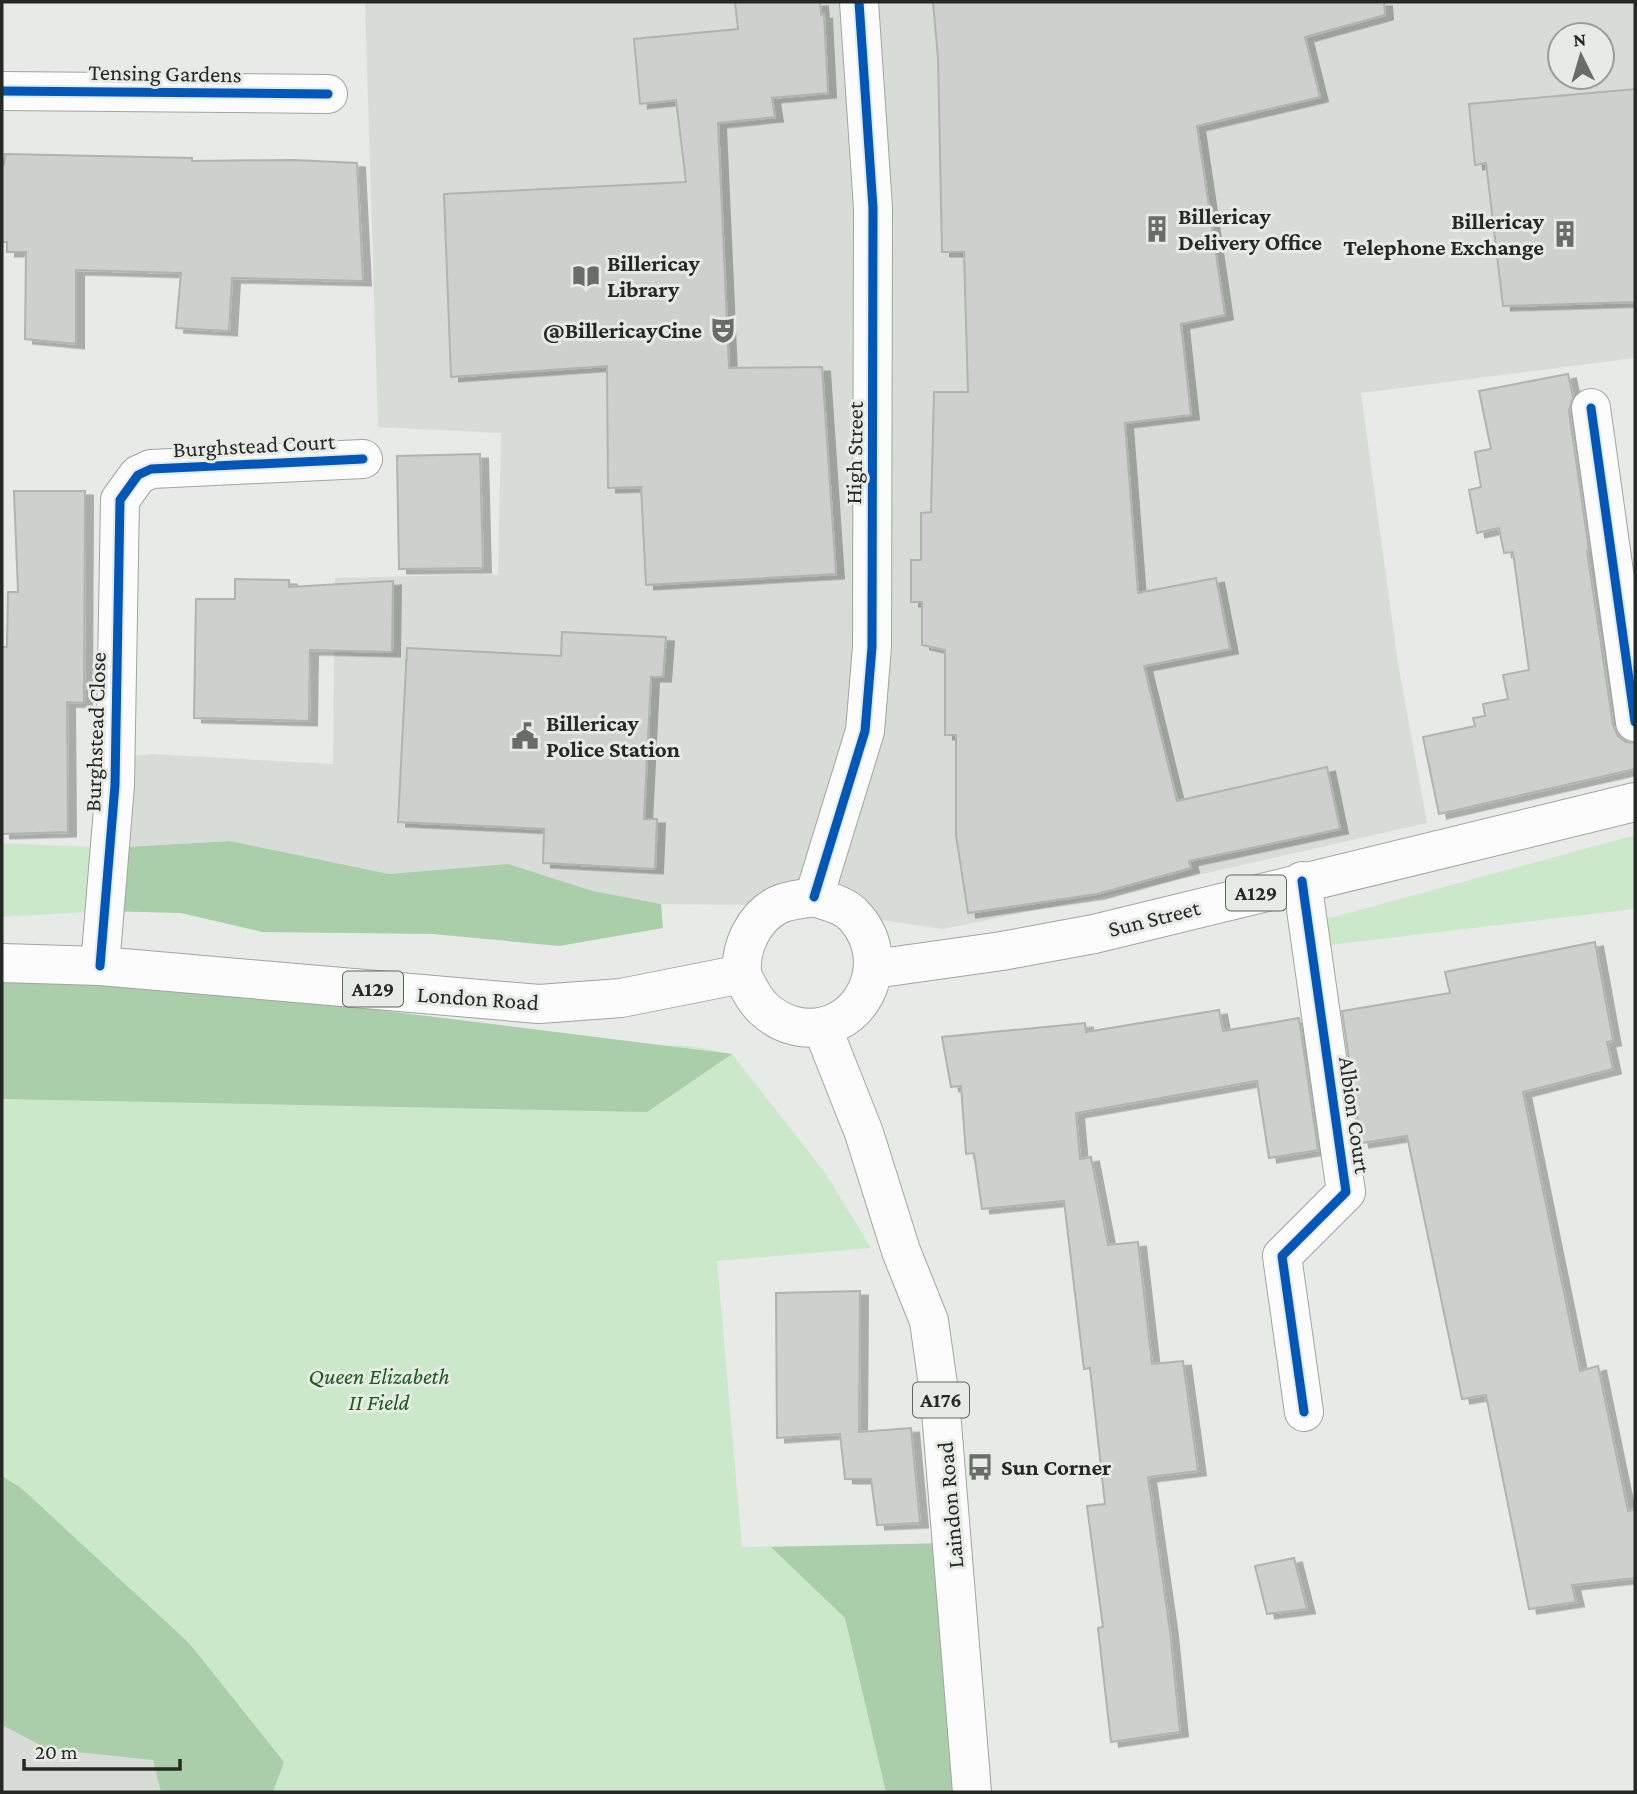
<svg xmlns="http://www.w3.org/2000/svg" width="1637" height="1794" viewBox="0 0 1637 1794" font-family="'Crimson Pro',serif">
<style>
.built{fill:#d7ddd6;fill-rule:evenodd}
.green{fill:#cce8ca}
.forest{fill:#aacea9}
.building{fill:#ced0ce;stroke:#b1b3b1;stroke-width:2;filter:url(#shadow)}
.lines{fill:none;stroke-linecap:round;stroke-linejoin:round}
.street-casing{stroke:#a2a4a2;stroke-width:40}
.secondary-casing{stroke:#a2a4a2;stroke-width:40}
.primary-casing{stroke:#a2a4a2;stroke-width:40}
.street{stroke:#fbfcfb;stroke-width:38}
.secondary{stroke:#fbfcfb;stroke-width:38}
.primary{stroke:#fbfcfb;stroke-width:38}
.cycleway-casing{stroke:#e6ebe6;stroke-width:13}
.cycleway{stroke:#0057b8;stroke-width:9}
.labels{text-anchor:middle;stroke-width:6;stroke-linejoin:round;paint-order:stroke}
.shield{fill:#e6ebe6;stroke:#606260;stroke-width:2}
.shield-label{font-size:21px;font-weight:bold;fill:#262826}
.street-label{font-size:23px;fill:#262826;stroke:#e6ebe6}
.poi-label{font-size:23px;font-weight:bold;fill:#262826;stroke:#e6ebe6;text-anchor:start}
.park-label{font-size:23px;font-style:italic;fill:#1d5b1d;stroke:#e6ebe6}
</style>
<defs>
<filter id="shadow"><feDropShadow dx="8" dy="4.5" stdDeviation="0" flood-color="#0004"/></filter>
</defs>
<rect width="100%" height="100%" fill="#e7eae7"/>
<path class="built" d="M365,2H1635V358L1361,393L1398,663L1427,823L1119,893L943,929L778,905L661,904L593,891L508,864L389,874L230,841L109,848L115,758L151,754L333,764L335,578L498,574L501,433L378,427ZM1560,35H1602V77H1560Z
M173,1670L198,1792H2V1701Z"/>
<path class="green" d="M1635,835V909L1312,947L1308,924Z
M2,843L109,848L104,911L2,917Z
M2,1029L689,1046L732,1054L826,1174L871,1248L717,1261L742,1547L953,1543L976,1792H198L173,1670L2,1701Z"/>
<path class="forest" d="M230,841L389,874L508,864L593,891L661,904L663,928L559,946L433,934L262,932L181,913L104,911L109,848Z
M2,963L732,1054L647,1112L2,1099Z
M2,1476L21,1488L189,1643L284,1762L273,1792H161L153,1760L48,1749L2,1725Z
M953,1543L972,1792H886L845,1618L771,1547Z"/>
<path class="building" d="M735,2H820L821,15L824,14L828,93L772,98L775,117L718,123L729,368L822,367L836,574L646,585L641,487L608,488L607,366L451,377L444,194L686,182L676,100L640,104L634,39L738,29Z
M933,2H1384L1385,15L1305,37L1320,97L1197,126L1225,315L1181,324L1191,415L1125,423L1138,593L1216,578L1230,649L1144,666L1177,801L1327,767L1340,829L1189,861L1191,868L1097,894L968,913L956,835V735H945V650L922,645V602H911V560H921V513L931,512L934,392H968L964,252H942L938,58Z
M1635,89V302L1503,306L1486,163L1475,165L1469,104Z
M5,154L192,158V161L294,160L357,163L363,281L232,278L229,331L176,328L181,273L76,270V344L25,339L26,252H7V242H2V165H4Z
M1568,374L1573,397L1569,411L1589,551H1587L1613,725L1618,736L1626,742L1635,743V769L1439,814L1423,737L1475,726L1473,718L1485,716L1483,704L1508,699L1503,675L1529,670L1513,552L1504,553L1499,528L1477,533L1469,490L1481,487L1475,452L1491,449L1479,391Z
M480,454L483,568L399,569L397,456Z
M14,491H85L84,703L67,702L68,832L2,834V647H7L8,592H18Z
M235,579L289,580V587L393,581L392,652L310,650L309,721L194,718L196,599H235Z
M562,632L666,637L663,677H651L644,819H657L655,869L543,863L544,829L398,822L407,648L561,656Z
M1595,942L1613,1041L1607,1042L1613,1069L1523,1092L1580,1371L1598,1366L1628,1511L1635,1509V1578L1572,1585L1576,1602L1529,1609L1486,1395L1462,1399L1407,1136L1361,1143L1342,1011L1450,993L1445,972Z
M1219,1010L1223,1031L1299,1018L1318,1150L1269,1158L1257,1081L1076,1113L1080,1159L1091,1157L1108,1245L1138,1242L1152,1364L1183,1361L1198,1471L1148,1477L1170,1631L1180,1732L1111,1742L1098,1628L1103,1627L1087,1506L1105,1504L1090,1368L1084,1369L1064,1201L982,1209L974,1153L966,1154L961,1086L951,1087L942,1037L1085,1023L1086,1032Z
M860,1291L859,1432L911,1428L920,1523L877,1525L871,1479H845L840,1434L777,1438L776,1293Z
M1294,1558L1307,1609L1267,1614L1255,1566Z"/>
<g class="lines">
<defs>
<path id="street" d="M2,91L328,94
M1591,408L1635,722
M1302,881L1346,1192L1282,1256L1304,1412
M100,966L115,785L120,500L138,475L151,469L363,459"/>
<path id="secondary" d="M814,897L865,731L872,647L873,208L859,2"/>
<path id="primary" d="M814,897C829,902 846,905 856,918C897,965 858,1040 795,1026C776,1021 760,1009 751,992C748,986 743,979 742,972C740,947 754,917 778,905C788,900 803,899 814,897Z
M2,963L100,966L539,1004L621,998L742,974
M874,969L1002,951L1094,934L1635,802
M822,1027L864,1133L901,1251L929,1321L940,1399L972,1792"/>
</defs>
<use href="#street" class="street-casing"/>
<use href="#secondary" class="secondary-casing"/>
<use href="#primary" class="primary-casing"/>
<use href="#street" class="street"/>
<use href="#secondary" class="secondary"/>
<use href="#primary" class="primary"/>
<defs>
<path id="cycleway" d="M2,91L328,94
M1591,408L1635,722
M1302,881L1346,1192L1282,1256L1304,1412
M814,897L865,731L872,647L873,208L859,2
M100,966L115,785L120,500L138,475L151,469L363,459"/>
</defs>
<use href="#cycleway" class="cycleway-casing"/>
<use href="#cycleway" class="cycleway"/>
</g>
<defs>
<symbol id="building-bare" viewBox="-9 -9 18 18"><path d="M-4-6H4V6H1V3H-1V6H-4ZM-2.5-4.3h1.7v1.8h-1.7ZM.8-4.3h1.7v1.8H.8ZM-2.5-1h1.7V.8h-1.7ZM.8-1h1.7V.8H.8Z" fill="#6a6c6a" stroke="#e6ebe6" stroke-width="2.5" paint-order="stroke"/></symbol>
<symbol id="library-bare" viewBox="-9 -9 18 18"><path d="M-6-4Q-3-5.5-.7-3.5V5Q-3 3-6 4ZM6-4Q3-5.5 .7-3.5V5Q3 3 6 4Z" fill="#6a6c6a" stroke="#e6ebe6" stroke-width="2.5" paint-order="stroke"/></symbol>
<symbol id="theatre-bare" viewBox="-9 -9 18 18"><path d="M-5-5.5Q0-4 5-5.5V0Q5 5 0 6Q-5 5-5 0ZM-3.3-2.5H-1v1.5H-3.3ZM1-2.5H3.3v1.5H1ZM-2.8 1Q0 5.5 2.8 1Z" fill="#6a6c6a" stroke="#e6ebe6" stroke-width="2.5" paint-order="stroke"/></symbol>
<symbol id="civic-bare" viewBox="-9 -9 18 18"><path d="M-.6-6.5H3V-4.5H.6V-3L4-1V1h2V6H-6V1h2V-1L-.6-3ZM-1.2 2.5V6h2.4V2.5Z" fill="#6a6c6a" stroke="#e6ebe6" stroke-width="2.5" paint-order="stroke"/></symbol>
<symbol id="bus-bare" viewBox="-9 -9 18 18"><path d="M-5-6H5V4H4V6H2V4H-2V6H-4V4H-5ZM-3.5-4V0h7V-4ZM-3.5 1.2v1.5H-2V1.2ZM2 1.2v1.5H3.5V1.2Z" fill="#6a6c6a" stroke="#e6ebe6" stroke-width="2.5" paint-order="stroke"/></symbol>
</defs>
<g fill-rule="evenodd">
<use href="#building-bare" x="1138" y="210" width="38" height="38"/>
<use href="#building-bare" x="1546" y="215" width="38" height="38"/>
<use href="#library-bare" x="567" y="257" width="38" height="38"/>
<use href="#theatre-bare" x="704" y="311" width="38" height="38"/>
<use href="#civic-bare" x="506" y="717" width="38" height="38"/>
<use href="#bus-bare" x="961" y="1448" width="38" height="38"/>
</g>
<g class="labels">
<g class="shield">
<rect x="1226" y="875.5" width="60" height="35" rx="5"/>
<rect x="343" y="971.5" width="60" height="35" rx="5"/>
<rect x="913" y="1382.5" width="56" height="35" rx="5"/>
</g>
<g class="shield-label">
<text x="1256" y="900">A129</text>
<text x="373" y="996">A129</text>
<text x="941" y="1407">A176</text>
</g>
<g class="street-label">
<text transform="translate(165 73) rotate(1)" y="8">Tensing Gardens</text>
<text transform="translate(254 445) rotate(-3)" y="8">Burghstead Court</text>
<text transform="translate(854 453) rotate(-89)" y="8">High Street</text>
<text transform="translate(95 732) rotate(-88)" y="8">Burghstead Close</text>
<text transform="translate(1154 918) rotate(-14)" y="8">Sun Street</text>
<text transform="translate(478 998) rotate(4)" y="8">London Road</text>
<text transform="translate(1355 1115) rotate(82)" y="8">Albion Court</text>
<text transform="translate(950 1505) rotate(-95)" y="8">Laindon Road</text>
</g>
<g class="poi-label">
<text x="1178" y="224">Billericay<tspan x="1178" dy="26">Delivery Office</tspan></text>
<text x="1544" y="229" text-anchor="end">Billericay<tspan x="1544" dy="26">Telephone Exchange</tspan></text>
<text x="607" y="271">Billericay<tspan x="607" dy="26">Library</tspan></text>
<text x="702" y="338" text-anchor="end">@BillericayCine</text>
<text x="546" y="731">Billericay<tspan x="546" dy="26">Police Station</tspan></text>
<text x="1001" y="1475">Sun Corner</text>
</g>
<g class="park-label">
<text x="379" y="1384">Queen Elizabeth<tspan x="379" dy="26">II Field</tspan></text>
</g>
</g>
<rect width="1637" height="1794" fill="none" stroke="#262826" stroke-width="7"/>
<g transform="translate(1581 56) rotate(355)"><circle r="33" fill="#e6ebe6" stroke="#999d99" stroke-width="2"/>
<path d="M0-5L12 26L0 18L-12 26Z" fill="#6a6c6a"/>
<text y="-10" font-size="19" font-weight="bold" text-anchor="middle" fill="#262826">N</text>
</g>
<path d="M24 1759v10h156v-10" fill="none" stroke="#262826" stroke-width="3.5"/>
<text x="35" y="1759" font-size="21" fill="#262826" stroke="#e6ebe6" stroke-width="5" paint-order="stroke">20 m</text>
</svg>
